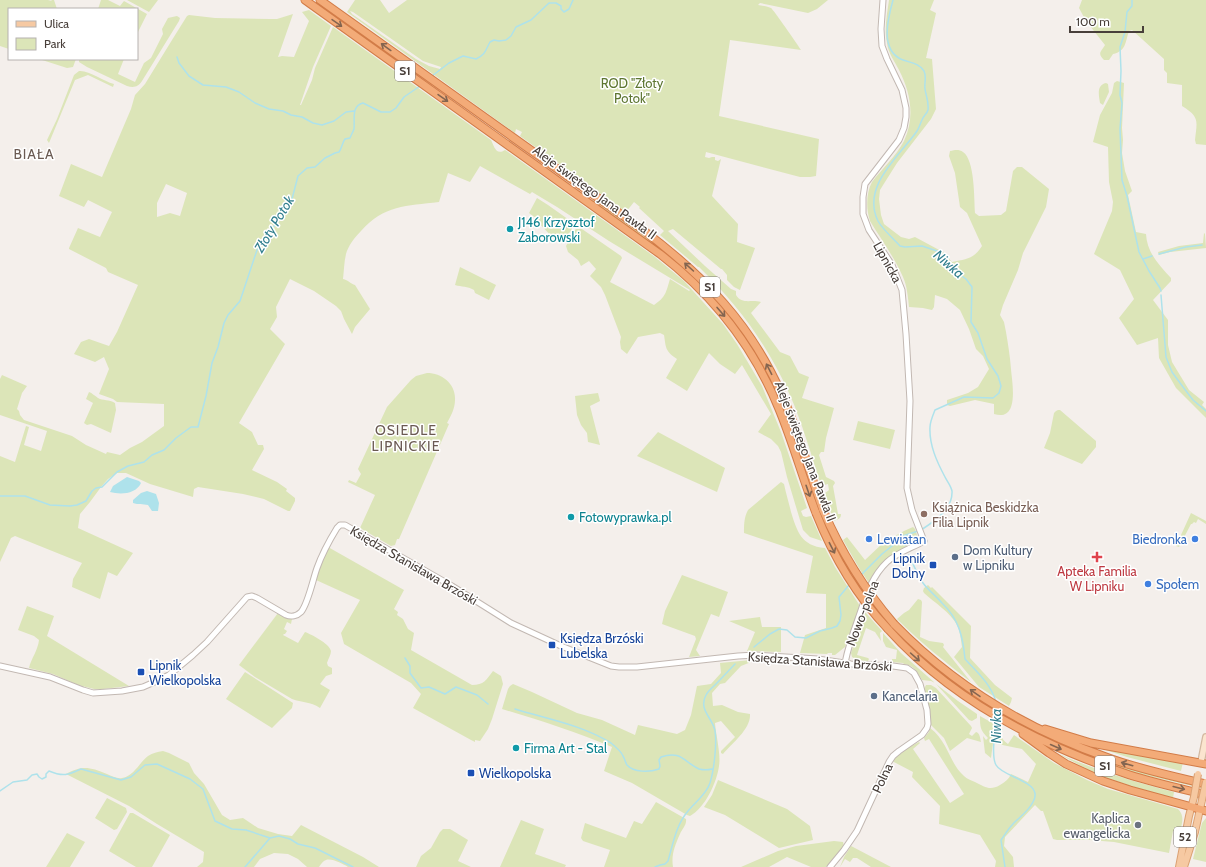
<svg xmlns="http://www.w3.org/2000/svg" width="1206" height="867" viewBox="0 0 1206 867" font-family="Cabin,sans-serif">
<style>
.green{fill:#dce5b8;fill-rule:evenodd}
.water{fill:#aee2eb}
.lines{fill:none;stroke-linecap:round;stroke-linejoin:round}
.stream{stroke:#aee2eb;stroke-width:1.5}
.tertiary-casing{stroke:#c2b8b2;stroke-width:7}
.secondary-casing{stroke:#d3b9a1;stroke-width:8}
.primary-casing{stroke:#dba173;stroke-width:8}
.motorway-casing{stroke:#d27c48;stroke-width:9}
.tertiary{stroke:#fff;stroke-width:5}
.secondary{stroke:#fbe5cf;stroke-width:5.5}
.primary{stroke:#f6c9a2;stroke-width:6}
.motorway{stroke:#f3ab78;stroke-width:7}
.primary-bridge-casing{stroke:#dba173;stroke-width:8;stroke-linecap:butt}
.motorway-bridge-casing{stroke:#d27c48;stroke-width:9;stroke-linecap:butt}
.primary-bridge{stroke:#f6c9a2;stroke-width:6}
.motorway-bridge{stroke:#f3ab78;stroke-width:7}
.oneway{stroke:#846550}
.culture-dot{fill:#0f9aa8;stroke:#fff;stroke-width:1.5}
.education-dot{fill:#8d6e63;stroke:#fff;stroke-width:1.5}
.shop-dot{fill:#3f7fe0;stroke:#fff;stroke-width:1.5}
.service-dot{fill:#5c6f8a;stroke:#fff;stroke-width:1.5}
.health-dot{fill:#e0444e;stroke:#fff;stroke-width:1.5}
.transit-dot{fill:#1a4fb4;stroke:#fff;stroke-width:1.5}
.worship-dot{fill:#6b7280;stroke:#fff;stroke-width:1.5}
.labels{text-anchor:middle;stroke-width:3;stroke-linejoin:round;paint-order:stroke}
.shield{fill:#fff;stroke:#7f7975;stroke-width:1}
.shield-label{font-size:12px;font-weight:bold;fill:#483f3a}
.park-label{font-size:13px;fill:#5d7631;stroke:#fff}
.street-label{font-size:13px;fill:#483f3a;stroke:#fff}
.culture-label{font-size:13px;fill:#0d838f;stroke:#fff;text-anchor:start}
.education-label{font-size:13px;fill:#785e54;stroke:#fff;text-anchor:start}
.shop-label{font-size:13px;fill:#366cbe;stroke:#fff;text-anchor:start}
.service-label{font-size:13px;fill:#4e5e75;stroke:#fff;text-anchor:start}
.transit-label{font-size:13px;fill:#164399;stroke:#fff;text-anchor:start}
.health-label{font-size:13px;fill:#be3a42;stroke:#fff}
.worship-label{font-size:13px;fill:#5b616d;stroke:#fff;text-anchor:end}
.neighbourhood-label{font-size:14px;letter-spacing:1px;fill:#6a5a52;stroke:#fff}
.water-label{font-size:14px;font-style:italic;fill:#327f8e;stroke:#fff}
</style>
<rect width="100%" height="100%" fill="#f4efeb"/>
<path class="green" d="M0,0H48L52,1L51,0H54L57,9H9V40L8,43L9,49L0,46Z
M101,0H108L120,6L124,1L147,14L137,34V9H98Z
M127,0H158L149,12Z
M355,0H380L389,13L407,0H828L817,9L808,13L760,3L758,5C762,6 767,6 771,8C773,9 798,45 801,50L730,40L719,116L819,139L816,176L810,177H800L706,152L705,157L709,158L712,157H715V160L718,161L721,159L712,196L738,224L737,242L755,248L740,290L734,287L727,280V275L722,269H721L673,229L668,231L705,266L731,289L736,291V295C742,305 751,299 761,302L751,313L780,352L790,356L799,373L809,377L802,398L834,408L826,438L824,452H821L819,455L826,477L834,481L835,483L833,486L838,514H841C841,519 838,519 834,521L824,494L829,490L828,484L821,486C813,460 805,433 795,407C772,351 742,309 699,267H698L660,235L664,231L639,208L640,207L634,202L626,212L520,136L522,132L516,129L515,133L347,12ZM350,11L353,12L423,61L441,67L440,69L429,66L416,59L352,14Z
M889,0H934L930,10L936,13L926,58L932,59L936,109L931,119L897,163L885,182L880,190L879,199L881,215L884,224L901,237L909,239L915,237L943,252L952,262C966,259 974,259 982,246L967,213L960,207L955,173L949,156L950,151C955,150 959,149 963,152C975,160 974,199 975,213L979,216L1001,215L1006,211L1013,171L1017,167H1022L1049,189L1046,207L1023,253L1018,270L1003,305L1000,315L1004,322L1006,332C1008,344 1010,356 1011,369C1012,382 1020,422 994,414V404L975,400L950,406L947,405V400L968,393L978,387L989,369L983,356L976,349L969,329L960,310L947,299L935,295L934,307L932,310L923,308L909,307C908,297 907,286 903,277C894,257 881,239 870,221C866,209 866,193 872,182C882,169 896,156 904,141C915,118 911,93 899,70C895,62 888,53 887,43C884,29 887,14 889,0Z
M1082,0H1206V145L1196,144L1195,140C1197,121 1200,117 1182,106V85L1167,83V73L1164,70V59L1132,30L1129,31C1125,43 1126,51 1113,54L1109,60H1104C1097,53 1101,52 1105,45L1086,21L1079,8Z
M309,10L331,26L313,67L300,105H301L312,80L315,68L333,27L491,140C494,146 496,156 505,150L508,152L655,257L684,281L723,324L737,344L762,386L781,432L807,508L801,511L803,516L806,517L811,516L822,541L810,537L803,530L787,477L781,452L778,446L771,439L758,432L771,414L742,365L735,374L720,364L709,353L687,391L666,378L677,359C665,351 666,348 664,335L660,333L638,337L627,354L621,349L620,342L621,337L605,295L601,287L590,276L596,269L589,261L581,266L578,260L568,252L566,246L574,231L576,229H582L621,256L622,258L610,282L654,305C666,297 666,292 670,279L689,291L690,290L609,241L557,207L532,192L530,194L480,166L470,182L448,173L439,202C406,206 384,205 361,231C355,237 348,246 346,254C344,262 344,271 343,279C348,280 351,284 355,285L370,309L355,327L352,334L344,319L341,311L336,306L314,291L290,279L276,307L277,317L270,329L285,344L239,423L252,432L258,445H263L264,449L252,470L277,482L287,489L286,491L295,498V501L290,511H288L264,499L243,494L198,487L194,489L193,497L150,484L126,473H117L108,479L101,487L90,502L80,514L78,528L133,553L117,576L108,572L100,599L72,587L73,579L82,563L15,536L11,538L0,562V456L15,462L26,426L29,427L24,445L41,451L47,431L0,415V379L2,375L27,386L22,393L17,409L19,411L20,415L24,420L72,436L86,445L106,454L107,452L120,455L130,448L142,442L164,426V404L117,402L113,399L99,394L109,369L104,357L95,362L74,354L81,342L89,339L109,346L117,332L138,285L108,272L106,268L69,249V248L78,228L100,237L112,212L88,200L84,207L59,196L71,164L102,177L131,109L135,95L145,84L172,40L187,16L189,15L215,18L270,19H277L293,14L278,57L282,56L294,57L309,21L302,12ZM166,184L187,193L180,216L170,213L157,217V203Z
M177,16L180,18L179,21L142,81C138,87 134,88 127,86L87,67L79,62V59H124L118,74L135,82L144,63L151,58L163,34L162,29L168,18Z
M39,59H76L73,67L67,68Z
M79,71C89,70 103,81 114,84L113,87L88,75L75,80L49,143L47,140L57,119L74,75Z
M1117,81L1124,83L1122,128L1123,140L1122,153L1125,171L1132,191L1128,195L1136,232L1146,234C1147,253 1159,265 1171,278V281L1153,300L1168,320V345L1172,362L1189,390L1204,402L1202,405L1206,409V418L1176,388L1159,358L1158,338L1137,345L1119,318L1134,299L1120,270L1094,254L1112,211L1113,202L1109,182L1108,147L1093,142L1100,115L1112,93L1114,83Z
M1106,83L1108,84L1109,92L1103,105L1100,103C1099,96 1096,85 1106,83Z
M537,198L548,205L572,222V229L563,242H558L555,240L537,221V219L529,213Z
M594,200L650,239L676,260L722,304L749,340L772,380L790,420L821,511L819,512L780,403L761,363L738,329L713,298L682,268L596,204L593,201Z
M1204,233L1205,234L1206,248L1170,252L1159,255L1158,252L1179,246L1203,243Z
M460,267L496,285L489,300L475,293L474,290C467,286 462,287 455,285Z
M427,373C442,373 456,384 455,400C455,408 451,416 447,423L449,424L399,539H397L395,545L391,546L360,528L375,495L348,482L349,480L356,483L361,474L358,469L387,407L411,380L416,376Z
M89,392C92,393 95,396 98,398C103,401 109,399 115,403L116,410L111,433L91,424L87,425L84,423L93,403L86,399Z
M598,393L600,401L590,406L600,445L588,442L587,433L581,425L577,415L575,396Z
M1058,410H1060L1096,441V447L1082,464L1044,448L1050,433L1054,413L1056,411Z
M858,421L895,430L890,449L853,440Z
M658,432L725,468L717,492L637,456Z
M781,482L784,484C786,494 789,503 791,512C797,531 801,546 825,548L835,567L860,606L845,647L835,655H832V653H828L827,654L800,653L805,635L826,628V594L806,593L813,556L744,533C744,525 744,517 748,510Z
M1191,513L1206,521V524L1198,519L1196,523L1194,522L1192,524H1191L1179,547L1176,546Z
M913,527L915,529L918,538L914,541L915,543C895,552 879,563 869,583L859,568L843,540L847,537L865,560L884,542L904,531Z
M328,547L404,590L394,609L398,612L397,615L403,619L408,629L414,633L411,650L472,685C484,685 486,680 493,671L501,676L503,684L492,719L488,729L480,741L475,740V742L471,740L413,708L421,694L411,683L344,644L341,633L360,600L316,580L318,571Z
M682,575L728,592L719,617L711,614L696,650L700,656L689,657L696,639L695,636L662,624L665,611Z
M928,585L931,588L932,587L971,626L970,658L995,685L1012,698L1011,702L1009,706L979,687L954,657L962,647C961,640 960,631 957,625C950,612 935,603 924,593L923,591L924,588Z
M918,599L921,600L922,602L920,637L929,641L943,643L944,645L943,647L971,682C945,662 920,642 897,619L904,613L909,610Z
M27,606L54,616L47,636L129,686L103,689H94L78,685L53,674L29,668C31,659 38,650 39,640L34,636L18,630Z
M865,612L882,631L880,633L881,641L875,632L866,628L857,655L868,658L869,659L868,661L858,660L852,657L851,653Z
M278,613L286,617L292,619L291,624L287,622L284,629L287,631L285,634H284L283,635L298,643L305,632C312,635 329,643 331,651C331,655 328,659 327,663L328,666L332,668V674L326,676L320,684L330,690L320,708C310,701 302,703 292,699L255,677L239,665Z
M760,617L762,627H781V652L747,651L755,632L729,621Z
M883,633L901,653L935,683L931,681L922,680C917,672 914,665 904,664L903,663L892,662V659H896L897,650L886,647L883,641Z
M751,660V662L741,666L725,683L720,684L712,693L713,706L722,705L738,712L750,714C751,729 732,743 723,754L721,753V751L735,737L721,721L715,723C716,736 721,754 719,766C717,782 705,808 690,816L687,815L632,783L604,771L612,747C576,732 539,720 502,709L508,689L510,686L513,684L532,692L577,713L602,720L635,735L638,725L677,734L685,730L691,715L697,686L711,684L721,673L720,663Z
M245,672L293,703L292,708L272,728L226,699Z
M936,684L958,701L977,714V718L972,721L969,720Z
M926,685H931L936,688L971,726L972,728L969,734L972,736L976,732C980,733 980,738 981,742L967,738L950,751L944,738L931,725L927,700L924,689Z
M980,716L1003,729C999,735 1002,740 1008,744L1014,735L1054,763L1087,780L1108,789L1178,809C1185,816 1182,823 1180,832L1173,831L1169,853L1114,842L1090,840H1057L1053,839L1043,811H1041L1035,805L1005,837L1004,846L1013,857L1014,867H995L996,861L980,835L939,824L940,806L912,777L913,772L892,761L904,750L919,742L920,743L913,749L950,803L964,794L929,739L925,741L924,738L929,732L930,728C948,741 949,763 964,776C967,779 971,780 975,782C985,787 990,791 1000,785C1005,782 1009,779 1011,774L1028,782L1036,764L1022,749L993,743L991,758L985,753L983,736L986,740L988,738C980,730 980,727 980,716Z
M1010,718C1047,739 1085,755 1126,767C1152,775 1179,780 1206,787V789C1166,780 1125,772 1087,757C1060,746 1035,733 1009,720Z
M1090,745L1183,762L1181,771L1127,757Z
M163,751L169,753L189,763L194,773L204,784L222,815L230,820L243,818L258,828L278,834L292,836L301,825L363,857L379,867H348C343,864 332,858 326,860C323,861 321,864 319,867H307L298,859L288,854L274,853L260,859L254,867H197L203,862L204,852L157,824L129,806L66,774C82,765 90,767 107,774C112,776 117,779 122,778C134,776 139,763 148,756C153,753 157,752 163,751Z
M1057,753C1095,770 1134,782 1174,792L1173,798L1134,787L1098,775Z
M718,780L787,809L810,826L813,840L779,848L725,815L704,807L712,795Z
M107,798L126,808L127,812L117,829L114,830L95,818Z
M656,802L686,819C687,825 682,829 680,834C675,845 671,855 673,867H604L610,850L583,841L581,838L585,823L626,838L634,821L642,824Z
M130,813H133L170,835L152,867H136L109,851Z
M1206,818V862L1193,859L1202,823Z
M521,820L544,829L535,854L566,865L565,867H500Z
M443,829H450L468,840L458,861L471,867H416L421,856L431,848L440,832Z
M67,833L85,842L70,867H46Z
M834,841L843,842L844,846L826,867H811L787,857L769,867H741L778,851L796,846Z
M851,846L853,847L891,867H871L857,858H853L850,862L845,859L840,867L844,857Z"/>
<path class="water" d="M127,477L139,481L141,483C136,494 121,495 110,492L113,486Z
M147,491L156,494L159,503L158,511H152L148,505C143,504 138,505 133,503V500L141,493Z"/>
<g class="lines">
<path class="stream" d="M893,0C888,18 879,51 903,60C911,63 919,63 924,71C927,77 924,83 925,89C926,96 929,102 928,110C927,114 923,116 922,120C920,124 919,128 917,131C899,157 861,186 878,221C883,230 893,238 900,246L905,247L922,246L937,251L956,272L966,279L972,287L971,322L978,333L987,359L998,376L1001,386L999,393L993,398L964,397L935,410C933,415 930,422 930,427C929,445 937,462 945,477C947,481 951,486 952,491C953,509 935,521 921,530
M1132,0V6L1127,12L1125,32L1120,47L1121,71L1120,95L1122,103L1120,129L1122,180L1127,196L1139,252L1149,271L1160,288L1161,291
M177,57L179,63L189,76L203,85L226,87L239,92L255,103L269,109L283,111L291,115L302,117L313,123L322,125L334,121L346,112L354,111
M432,76L449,63L463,56L476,59C486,54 485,51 490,42L494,40L499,41L506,40L511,36L516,27L531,20L549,3H556L561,6V9L564,12L569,9L573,0
M1159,254L1186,247L1202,245
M1143,259L1152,256
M1161,295L1166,357L1172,372L1183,387L1193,400L1206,411
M0,496H25L50,505L70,506L77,505L86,501L92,491L96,488L102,487L117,472L128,466L144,462L152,455L164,450L176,438L191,427H198L206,396L212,363L218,347L224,323L228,315L240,301L257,250L270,231L280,219L292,199L298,176L307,168L315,167L325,158L335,153L339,152C342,148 342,143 345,139L350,138C351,135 353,132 354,129C355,119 351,106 363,103L381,112H390L396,108L404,97L420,86
M905,545L903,536L918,531
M909,555C913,564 917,574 923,583C928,590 936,596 942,603C959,619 963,637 965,659C977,672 991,684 996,702
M860,576L882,554L903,537
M754,647L770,634L779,629L787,630L795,637L806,638L820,631L832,628L837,626L840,621L841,615L839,597L849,585
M405,658L410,666V673L421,688L429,687L445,694L456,687L477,695L488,704
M515,709C547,719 582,725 611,743C616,747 621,751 623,756C625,759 625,762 627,765C634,773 650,772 659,769L660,766L659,760L661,757C681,750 684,762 699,769C703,770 708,770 712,769
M997,720C995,730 991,756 996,765C1003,778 1045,781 1033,802C1028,812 1019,817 1012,825C1008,829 1005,835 1001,840L1005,867
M0,791L13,782L27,780L32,775L37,774L39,777L42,779L46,777V774L49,771C63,777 68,775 81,769L121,780L131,777L145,765L157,764L190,779L203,789L215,821L232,829L246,830L270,838L279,836L290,839L298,844L315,848L353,867
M245,867L270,838
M655,867L660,865L665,864L668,861C673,844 676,825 688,811C696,801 706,795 710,783C714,770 717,744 715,731C713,718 698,710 706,695C708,691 713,687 716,684C723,677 729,670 735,664"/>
<defs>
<path id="tertiary" d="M845,663C848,648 853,633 858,619C865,599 871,577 887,562C898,552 912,548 924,541L912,510L907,488L910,401L906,334L902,290L892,265L869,230L863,214V197L865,184L899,140L904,128L906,117V108L902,90L887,59L882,46L881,29L883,0
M0,666L50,677L83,690L93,693L122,691L143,687L159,680L169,675L193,655L207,642L247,597L252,596L257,598L286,615C291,617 297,616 301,612C308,604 313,579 317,568C322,554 329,541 337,528L340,525H345L452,586L511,623L561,646L611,666L619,667H637L738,656L756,655L818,659L851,664L893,666L907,668L914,673L920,684L927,710L928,724L927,728L922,735L899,751L893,756L889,762L857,831L844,850L830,867"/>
<path id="secondary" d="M1201,762L1206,737"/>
<path id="primary" d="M1179,867L1189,816L1194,797
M1184,867L1195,832L1202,800"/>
<path id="motorway" d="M305,0L660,254C713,295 754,347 779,409C793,443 803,479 816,513
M320,0L643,230C704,276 751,324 782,395C799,432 809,472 823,510
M894,624C953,685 1026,729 1106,757C1138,769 1172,776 1206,784
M888,629C951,699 1035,743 1124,773C1150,782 1179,788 1206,795
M1045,729L1091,743L1206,764
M1023,734L1049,753L1066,764L1103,781L1130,790L1206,811"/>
</defs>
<use href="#tertiary" class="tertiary-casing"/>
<use href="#secondary" class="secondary-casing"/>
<use href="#primary" class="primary-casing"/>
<use href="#motorway" class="motorway-casing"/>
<use href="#tertiary" class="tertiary"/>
<use href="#secondary" class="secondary"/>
<use href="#primary" class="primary"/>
<use href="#motorway" class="motorway"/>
<defs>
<path id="primary-bridge" d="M1194,797L1198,774
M1202,800L1206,782"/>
<path id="motorway-bridge" d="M823,510C841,552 864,589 894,624
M816,513C833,556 856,595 888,629"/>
</defs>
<use href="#primary-bridge" class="primary-bridge-casing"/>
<use href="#motorway-bridge" class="motorway-bridge-casing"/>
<use href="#primary-bridge" class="primary-bridge"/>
<use href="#motorway-bridge" class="motorway-bridge"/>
</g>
<defs><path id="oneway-shaft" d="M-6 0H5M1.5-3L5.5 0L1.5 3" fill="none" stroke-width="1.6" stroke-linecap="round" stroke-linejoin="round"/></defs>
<g class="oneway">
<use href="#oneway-shaft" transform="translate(337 23) rotate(35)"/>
<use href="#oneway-shaft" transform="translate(386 47) rotate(-144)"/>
<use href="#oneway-shaft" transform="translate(443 98) rotate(35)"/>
<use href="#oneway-shaft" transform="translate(689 267) rotate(-138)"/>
<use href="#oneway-shaft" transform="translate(721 312) rotate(49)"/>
<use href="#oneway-shaft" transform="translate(769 369) rotate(-117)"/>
<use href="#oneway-shaft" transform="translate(808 491) rotate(71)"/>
<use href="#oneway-shaft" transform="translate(832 548) rotate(63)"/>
<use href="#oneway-shaft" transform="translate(915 657) rotate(42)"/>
<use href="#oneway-shaft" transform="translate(975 693) rotate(-145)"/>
<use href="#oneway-shaft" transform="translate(1056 747) rotate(24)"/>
<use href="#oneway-shaft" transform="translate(1127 764) rotate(-164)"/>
<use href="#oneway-shaft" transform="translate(1179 788) rotate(14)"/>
</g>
<g class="culture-dot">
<circle cx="510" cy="229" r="4"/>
<circle cx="571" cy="517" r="4"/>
<circle cx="516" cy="748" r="4"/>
</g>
<circle class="education-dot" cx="924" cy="514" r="4"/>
<g class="shop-dot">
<circle cx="869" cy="539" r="4"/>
<circle cx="1195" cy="539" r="4"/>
<circle cx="1148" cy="584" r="4"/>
</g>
<g class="service-dot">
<circle cx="955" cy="557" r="4"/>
<circle cx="874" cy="696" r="4"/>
</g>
<path class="health-dot" d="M1095 551h4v4h4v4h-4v4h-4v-4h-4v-4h4z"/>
<g class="transit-dot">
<rect x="929" y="561" width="8" height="8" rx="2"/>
<rect x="548" y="641" width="8" height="8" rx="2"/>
<rect x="137" y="668" width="8" height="8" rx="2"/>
<rect x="467" y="769" width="8" height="8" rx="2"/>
</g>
<circle class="worship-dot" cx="1138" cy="825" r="4"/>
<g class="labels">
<g class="shield">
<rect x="395" y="61" width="20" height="20" rx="3"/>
<rect x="700" y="277" width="20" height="20" rx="3"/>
<rect x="1095" y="756" width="20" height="20" rx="3"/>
<rect x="1174" y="827" width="22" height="20" rx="3"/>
</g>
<g class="shield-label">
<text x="405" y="75">S1</text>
<text x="710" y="291">S1</text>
<text x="1105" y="770">S1</text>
<text x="1185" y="841">52</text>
</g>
<g class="park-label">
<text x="632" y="88">ROD "Złoty<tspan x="632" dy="15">Potok"</tspan></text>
</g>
<g class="street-label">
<text transform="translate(595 192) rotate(36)" y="5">Aleje świętego Jana Pawła II</text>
<text transform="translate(888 262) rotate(61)" y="5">Lipnicka</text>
<text transform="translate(806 451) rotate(69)" y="5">Aleje świętego Jana Pawła II</text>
<text transform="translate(414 565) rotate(30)" y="5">Księdza Stanisława Brzóski</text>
<text transform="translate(862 613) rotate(-69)" y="5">Nowo-polna</text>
<text transform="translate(820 661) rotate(4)" y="5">Księdza Stanisława Brzóski</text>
<text transform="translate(882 778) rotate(-65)" y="5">Polna</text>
</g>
<g class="culture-label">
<text x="518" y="227">J146 Krzysztof<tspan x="518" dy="15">Zaborowski</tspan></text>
<text x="579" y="522">Fotowyprawka.pl</text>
<text x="524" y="753">Firma Art - Stal</text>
</g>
<g class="education-label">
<text x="932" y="512">Książnica Beskidzka<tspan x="932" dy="15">Filia Lipnik</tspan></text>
</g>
<g class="shop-label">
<text x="877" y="544">Lewiatan</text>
<text x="1187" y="544" text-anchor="end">Biedronka</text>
<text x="1156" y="589">Społem</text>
</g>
<g class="service-label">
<text x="963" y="555">Dom Kultury<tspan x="963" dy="15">w Lipniku</tspan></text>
<text x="882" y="701">Kancelaria</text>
</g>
<g class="transit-label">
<text x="925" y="563" text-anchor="end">Lipnik<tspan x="925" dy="15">Dolny</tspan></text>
<text x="560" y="643">Księdza Brzóski<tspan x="560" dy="15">Lubelska</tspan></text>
<text x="149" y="670">Lipnik<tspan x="149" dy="15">Wielkopolska</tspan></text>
<text x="479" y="778">Wielkopolska</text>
</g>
<g class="health-label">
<text x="1097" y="576">Apteka Familia<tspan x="1097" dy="15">W Lipniku</tspan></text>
</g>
<g class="worship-label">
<text x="1130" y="823">Kaplica<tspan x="1130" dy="15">ewangelicka</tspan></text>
</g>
<g class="neighbourhood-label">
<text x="34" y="159">BIAŁA</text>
<text x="406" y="435">OSIEDLE<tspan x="406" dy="16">LIPNICKIE</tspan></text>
</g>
<g class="water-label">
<text transform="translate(274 224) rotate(-59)" y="5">Złoty Potok</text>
<text transform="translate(949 264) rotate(41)" y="5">Niwka</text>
<text transform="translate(996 726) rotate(-90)" y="5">Niwka</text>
</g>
</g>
<rect x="8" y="8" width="130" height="52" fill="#ffffff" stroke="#b6b2b0"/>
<rect x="16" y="21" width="20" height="6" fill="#f6c9a2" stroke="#b6b2b0"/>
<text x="44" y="28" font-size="12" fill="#483f3a">Ulica</text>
<rect x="16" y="38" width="20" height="12" fill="#dce5b8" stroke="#b6b2b0"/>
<text x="44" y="48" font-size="12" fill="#483f3a">Park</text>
<path d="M1070 26v6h73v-6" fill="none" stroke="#483f3a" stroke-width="2"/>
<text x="1076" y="26" font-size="12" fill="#483f3a" stroke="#ffffff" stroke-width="3" paint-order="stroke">100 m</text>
</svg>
